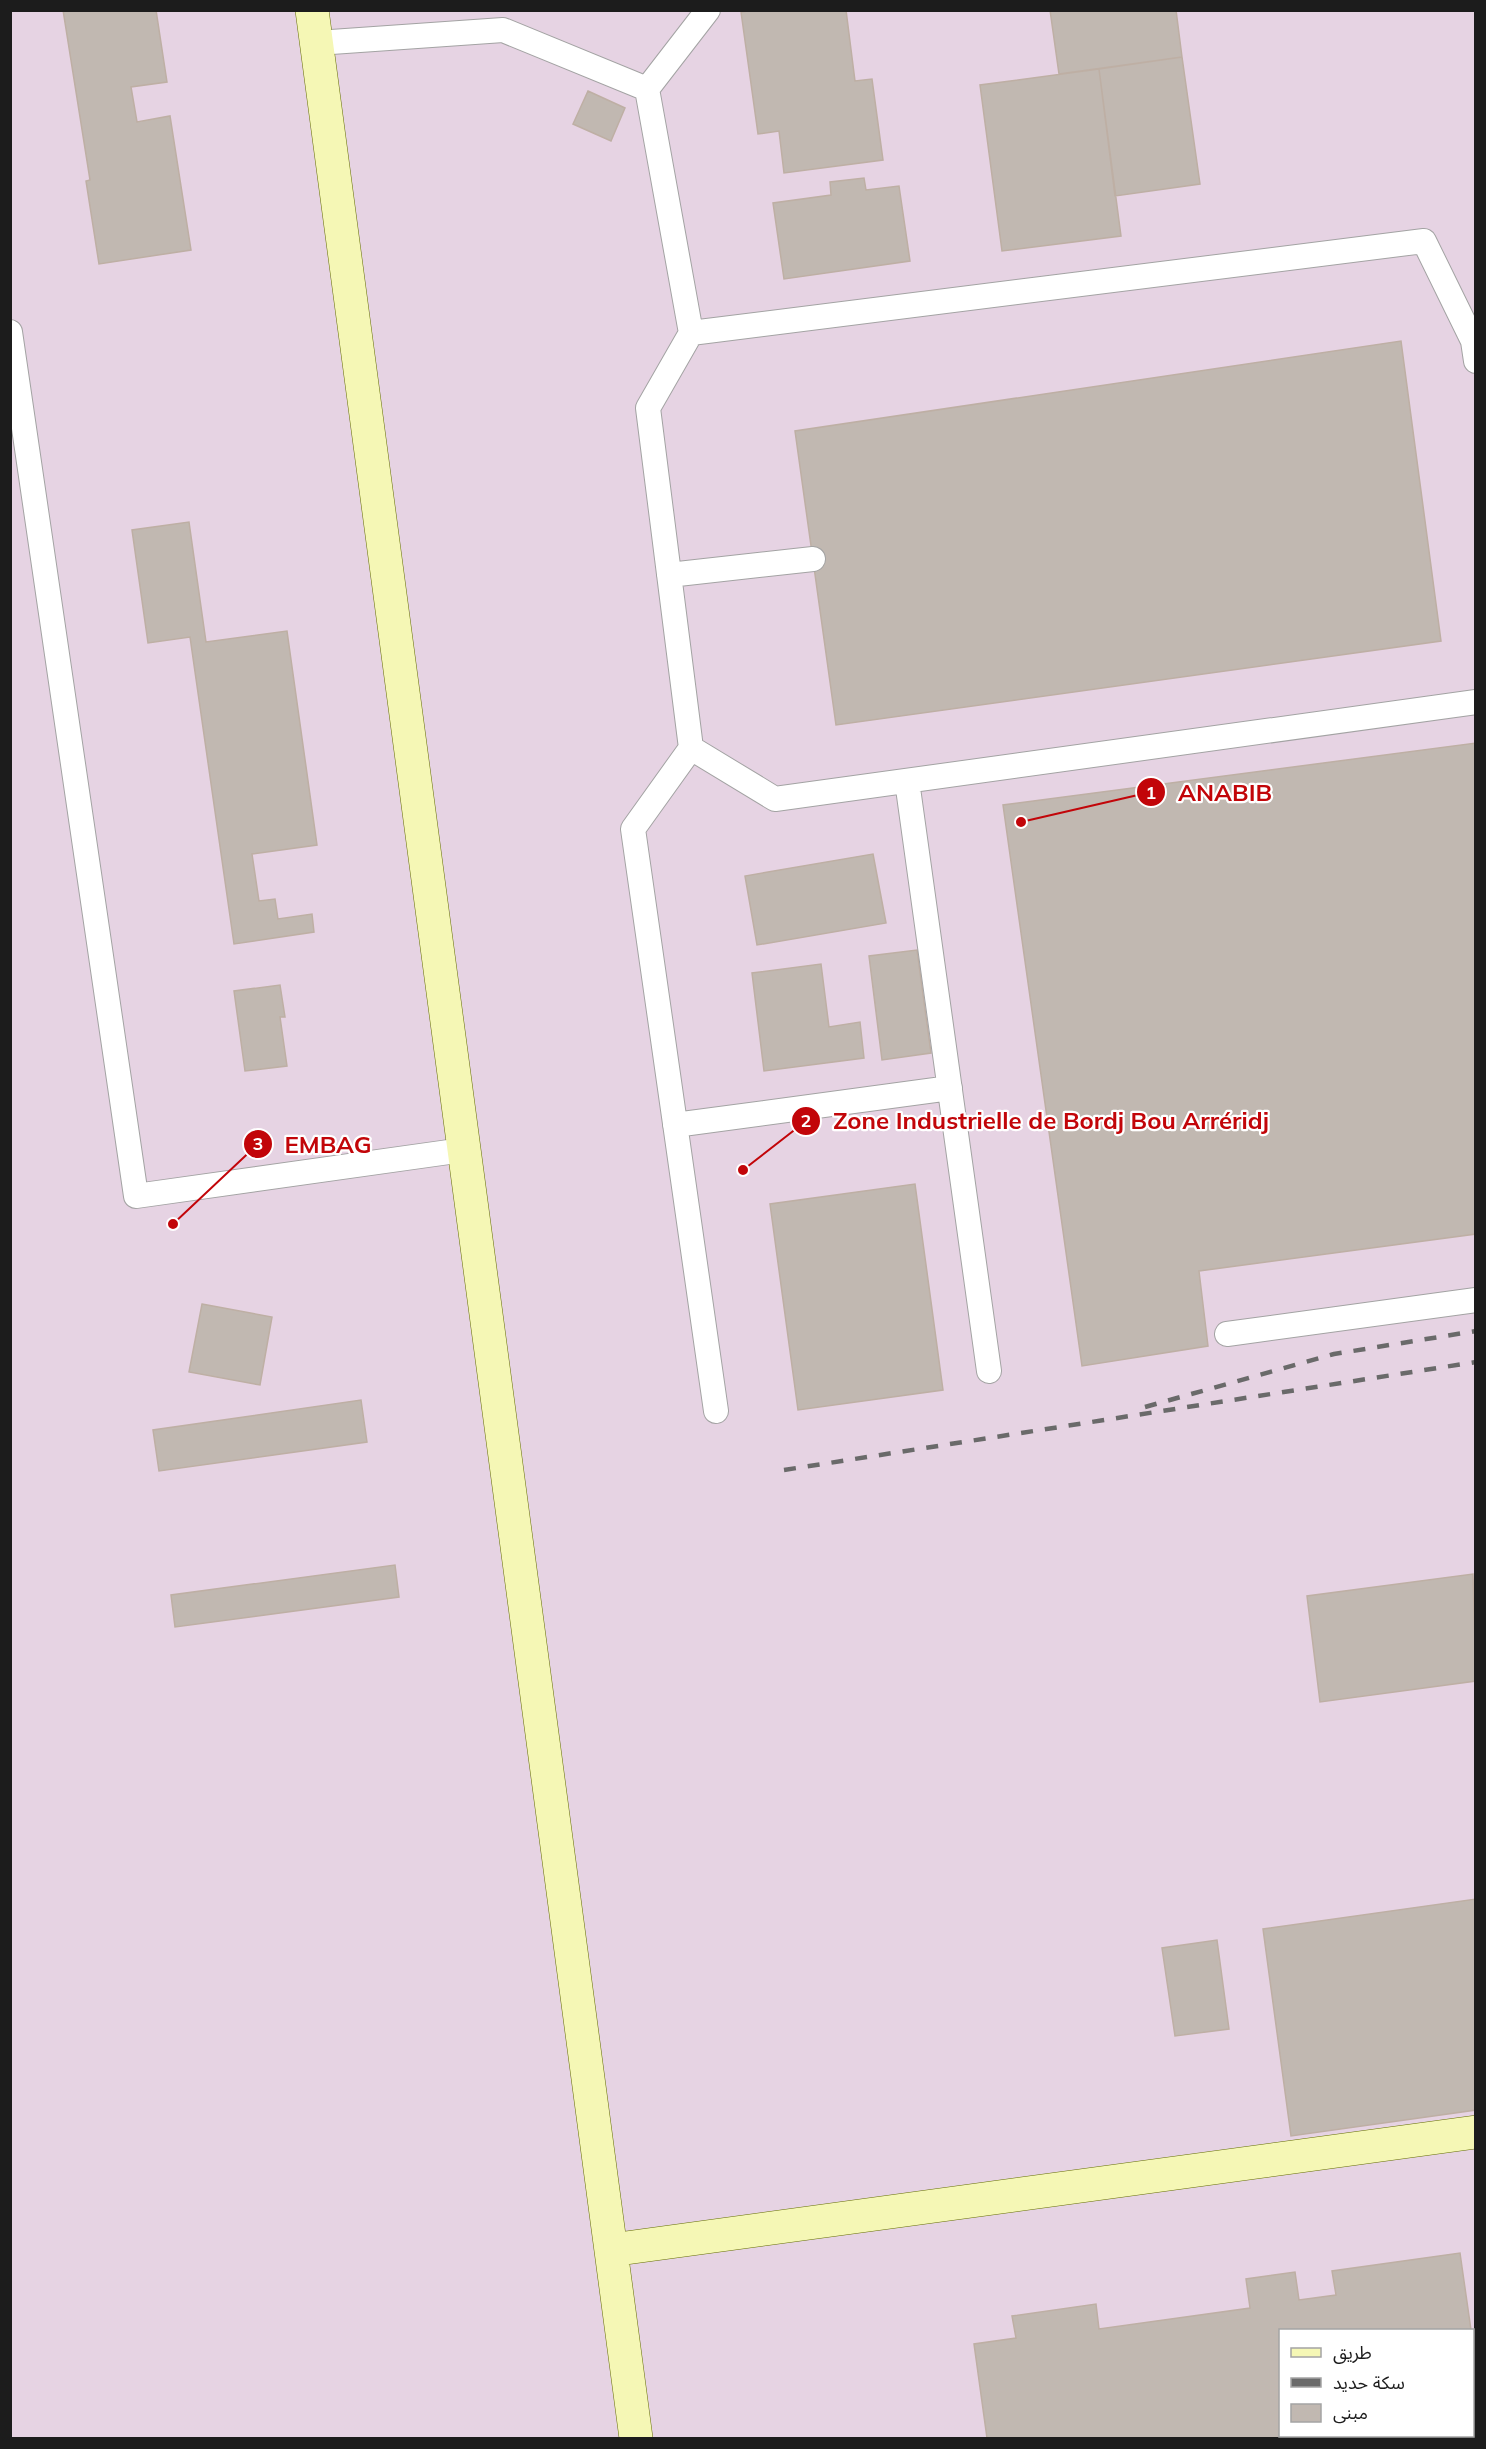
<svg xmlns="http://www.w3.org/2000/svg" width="1486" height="2449" viewBox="0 0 1486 2449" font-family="Mulish,'Noto Sans Arabic',sans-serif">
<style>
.industrial{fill:#e6d3e3;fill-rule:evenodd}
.building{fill:#c1b8b1;stroke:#beafa4;stroke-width:1.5}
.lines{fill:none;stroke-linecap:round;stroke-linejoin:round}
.lane-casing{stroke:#a3a3a3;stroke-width:26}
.secondary-casing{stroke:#656e07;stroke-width:34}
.lane{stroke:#fff;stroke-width:24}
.secondary{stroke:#f5f7b5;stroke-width:33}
.rail{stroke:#6a6a6a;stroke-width:4.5;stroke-dasharray:12 12;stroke-linecap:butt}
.leader{fill:none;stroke:#c20509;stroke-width:2}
.callout-dot{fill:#c20509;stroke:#fff;stroke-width:2}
.mark-label{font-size:18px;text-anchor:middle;font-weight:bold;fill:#fff}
.callout-label{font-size:24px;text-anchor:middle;font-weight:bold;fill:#c20509;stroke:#fff;stroke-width:4.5;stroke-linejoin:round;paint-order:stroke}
</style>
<rect width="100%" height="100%" fill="#ede9e1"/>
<path class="industrial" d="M11,11H1475V2438H11ZM1280,2330H1472V2436H1280Z"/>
<path class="building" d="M63,10H156L167,82L131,87L137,122L170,116L191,250L99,264L86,181L90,180Z
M755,10H846L855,81L872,79L883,160L784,173L779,131L758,134L741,12Z
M1050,10H1176L1182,57L1059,74Z
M1182,57L1200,184L1115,196L1099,69Z
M1099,69L1121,236L1002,251L980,85Z
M588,91L625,108L611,141L573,124Z
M864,178L866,190L899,186L910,261L784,279L773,203L831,195L830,182Z
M1401,341L1441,641L836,725L795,431Z
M189,522L206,642L287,631L317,845L252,854L259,901L275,899L278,919L312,914L314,932L234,944L190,637L148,643L132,530Z
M1476,743V1234L1199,1271L1208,1346L1082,1366L1003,805Z
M873,854L886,923L757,945L745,876Z
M917,950L931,1053L882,1060L869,956Z
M821,964L829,1027L860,1022L864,1058L764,1071L752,973Z
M280,985L285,1017H280L287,1066L245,1071L234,991Z
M915,1184L943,1390L798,1410L770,1204Z
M202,1304L272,1317L260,1385L189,1372Z
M361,1400L367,1442L159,1471L153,1430Z
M395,1565L399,1597L175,1627L171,1595Z
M1473,1574L1476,1681L1320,1702L1307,1596Z
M1476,1899V2110L1291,2136L1263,1929Z
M1217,1940L1229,2029L1175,2036L1162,1948Z
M1460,2253L1471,2330H1280V2436H1472V2342L1476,2364V2438H987L974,2344L1016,2338L1012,2316L1096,2304L1099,2329L1250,2308L1246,2279L1295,2272L1299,2300L1336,2295L1332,2271Z"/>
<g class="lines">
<defs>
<path id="lane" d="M317,43L503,30L647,89L691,333L1424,241L1473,341L1476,361
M647,89L708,10
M10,332L136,1196L463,1150
M691,333L648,408L691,748L775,799L1476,702
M669,575L813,559
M691,748L633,829L716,1411
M907,781L989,1371
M675,1125L950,1088
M1227,1334L1476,1300"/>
<path id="secondary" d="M312,10L636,2438
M611,2250L1476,2132"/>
</defs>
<use href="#lane" class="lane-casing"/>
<use href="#secondary" class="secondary-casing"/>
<use href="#lane" class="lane"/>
<use href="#secondary" class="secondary"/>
<path class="rail" d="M1145,1407L1334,1354L1476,1331
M784,1470L1476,1362"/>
</g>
<path class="leader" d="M1021 822L1151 792M743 1170L806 1121M173 1224L258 1144"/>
<g class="callout-dot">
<circle cx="1021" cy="822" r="6"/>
<circle cx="743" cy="1170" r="6"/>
<circle cx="173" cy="1224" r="6"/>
<circle cx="1151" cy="792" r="15"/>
<circle cx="806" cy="1121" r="15"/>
<circle cx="258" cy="1144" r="15"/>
</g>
<g class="mark-label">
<text x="1151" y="799">1</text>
<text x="806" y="1127">2</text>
<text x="258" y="1150">3</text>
</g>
<g class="callout-label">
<text x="1225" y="801">ANABIB</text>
<text x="1051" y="1129">Zone Industrielle de Bordj Bou Arréridj</text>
<text x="328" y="1153">EMBAG</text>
</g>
<rect width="1486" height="2449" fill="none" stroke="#1c1c1c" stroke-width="24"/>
<rect x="1279" y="2329" width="195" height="108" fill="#ffffff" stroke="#a4a4a4" stroke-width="1.5"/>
<rect x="1291" y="2348" width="30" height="9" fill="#f5f7b5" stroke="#a4a4a4" stroke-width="1.5"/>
<text x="1333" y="2359" font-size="18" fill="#1c1c1c">طريق</text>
<rect x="1291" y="2378" width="30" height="9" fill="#6a6a6a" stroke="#a4a4a4" stroke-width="1.5"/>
<text x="1333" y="2389" font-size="18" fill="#1c1c1c">سكة حديد</text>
<rect x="1291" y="2404" width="30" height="18" fill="#c1b8b1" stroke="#a4a4a4" stroke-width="1.5"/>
<text x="1333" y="2419" font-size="18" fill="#1c1c1c">مبنى</text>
</svg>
